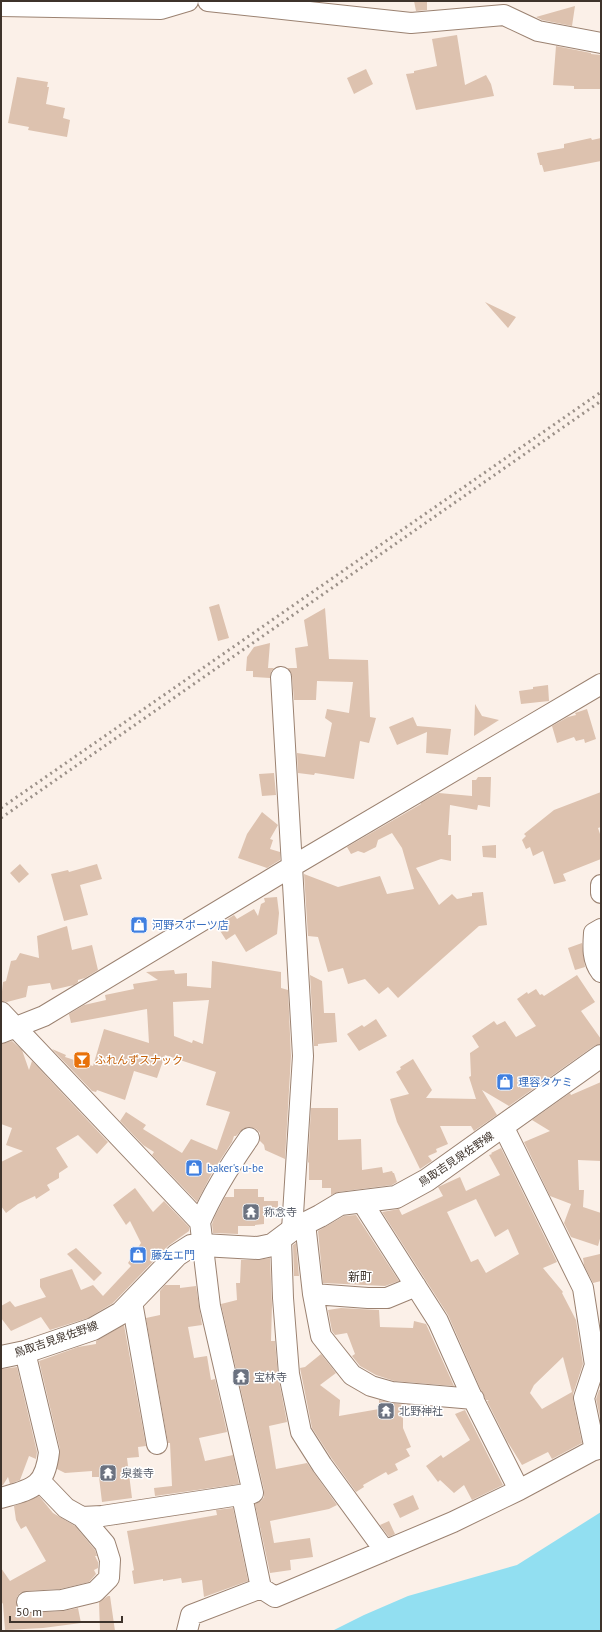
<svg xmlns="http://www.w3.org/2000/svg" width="602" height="1632" viewBox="0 0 602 1632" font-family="'PT Sans','Noto Sans JP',sans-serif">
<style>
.water{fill:#92dff1}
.building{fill:#ddc2af;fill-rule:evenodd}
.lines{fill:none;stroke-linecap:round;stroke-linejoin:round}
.minor-casing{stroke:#9b8271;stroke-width:22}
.major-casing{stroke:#9b8271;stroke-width:24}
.minor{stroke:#fff;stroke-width:20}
.major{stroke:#fff;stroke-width:22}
.rail{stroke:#9c9189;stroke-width:3;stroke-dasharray:2 4;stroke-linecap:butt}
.labels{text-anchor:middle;stroke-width:3;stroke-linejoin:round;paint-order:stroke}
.shop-label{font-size:11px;fill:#366cbe;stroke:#fff;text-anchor:start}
.food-label{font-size:11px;fill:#c56008;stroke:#fff;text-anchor:start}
.street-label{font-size:11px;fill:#3e332b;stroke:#fff}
.worship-label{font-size:11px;fill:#5b616d;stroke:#fff;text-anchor:start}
.neighbourhood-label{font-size:12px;fill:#3e332b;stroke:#fff}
</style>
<rect width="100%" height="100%" fill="#fbf0e8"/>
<path class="water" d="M601,1512V1631H332L364,1615L408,1596L517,1565Z"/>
<path class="building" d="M414,1H427V10L416,11Z
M575,6L572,26L542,20L536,17Z
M457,35L465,85L486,75L491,84L494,96L416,110L406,74L414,73V71L437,66L432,39Z
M556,46L591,53V54L601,55V89H574V86L553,85Z
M366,69L373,84L354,94L347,78Z
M17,77L48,82L47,87H49L46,104L65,108L63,118L70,120L67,137L28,130L29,127L8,123Z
M591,138L592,140L601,138V161L544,172L542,165H540L537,153L564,148V144Z
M485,302L516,317L508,328Z
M219,604L229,638L218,641L209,607Z
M325,608L329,659L368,660L370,717L376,718L369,743L360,741L354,779L315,773L314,775L298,773L297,753L325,757L332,723L325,718L327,709L349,713L353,682L317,681L316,700H294L292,676L288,668H297L295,648L308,646L304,620Z
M270,643L268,668H274L271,672L270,678L253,677V671H246L247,657L254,647Z
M548,685L549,701L521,704L519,691L533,689V687Z
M475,704L482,716L499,720L474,736Z
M587,709L596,739L585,743L584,739L576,741L574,737L557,743L552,726L568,717L576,715L575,713Z
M413,717L417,726L451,729L448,755L426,753L427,732L397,745L389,727Z
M274,773L276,795L262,796L259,774Z
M478,777H491L490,807L478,805L477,810L450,805L448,835H451V861L441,859L416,868L439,905L452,894L457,899L472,896V893L483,892L487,925L479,926L398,998L388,987L379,994L365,979L348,984L343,968L328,972L318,937L308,936L304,874L338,887L380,876L387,894L414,889L402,848L392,833L378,840L376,847L364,853L358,851L351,854L347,847L421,804V806V803L439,793L472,796V780H476Z
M601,792V827L598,828L601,837V859L563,874L566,881L554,884L543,851L533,856L530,847L526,849L522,840L526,836L524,834L554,810Z
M262,812L278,825L270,839L273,840L270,849L280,852V860L267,868L238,858L247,834Z
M496,845V858L483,857L482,846Z
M20,864L29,874L19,883L10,873Z
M97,864L102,879L80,885L88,915L64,921L51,874L68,870L69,872Z
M277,897L279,913L277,934L246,952L235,934L226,940L217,926L234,915L237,919L254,909L258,916L261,904L265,902L264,898Z
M67,926L72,950L92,945L98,970L85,978L78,980V982L74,985L52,990L50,983L28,986L26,997L7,1002L1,1001L3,982L6,981L11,961L16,960L20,953L39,958L37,936Z
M582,943L585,967L575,970L568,948Z
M212,961L281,972V988L288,990L291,1056L285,1159L265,1150L264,1145L260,1141V1133L256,1129L250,1127L244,1128L236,1136H234L232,1142L212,1173L197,1202L152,1155L154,1152L143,1145L120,1121L126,1112L146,1125L143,1129L182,1153L191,1139L217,1150L230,1112L206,1105L216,1072L165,1055L157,1078L134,1071L125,1100L97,1090L96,1092L92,1091L52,1049L66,1055L65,1057L93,1066L104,1029L149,1043L147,1009L71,1023L69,1014L84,1005L106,1000L105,995L134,989L133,984L158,980L146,972L174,970L175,974L187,973V986L211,988ZM209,1000L203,1044L193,1040L192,1043L174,1036L173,1002Z
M310,975L322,981L324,1013H335L337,1042L318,1044V1046H314Z
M577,975L595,1002L581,1011L601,1039V1044L594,1046L509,1106L482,1090L497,1115L474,1131L471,1126H440L448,1144L436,1149L437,1152L428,1156L432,1161L420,1169L397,1122L390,1099L409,1094L396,1072L401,1069L400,1067L413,1059L432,1090L426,1098L476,1099L469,1077L471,1076L470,1053L479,1047L472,1036L494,1021L497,1025L505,1021L516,1037L536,1026L517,999L527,992L528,994L536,989L540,995L542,994L544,996Z
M376,1019L387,1036L359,1051L347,1034L362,1025L364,1027Z
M12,1041L22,1050L29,1070L32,1061L108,1142L97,1154L78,1135L56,1148L68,1167L59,1173V1178L47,1185L50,1190L36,1199L35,1196L18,1204L6,1213L1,1206V1162L23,1151L6,1145L12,1128L1,1124V1044Z
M601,1082V1161L578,1160L579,1190H584L583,1207L601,1213V1235L598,1246L571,1237L564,1223L571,1204L550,1196L524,1142L550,1131L532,1120L570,1093L571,1095Z
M311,1108H338V1140L361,1139L362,1170L382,1167L383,1173L392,1171L393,1173H394L397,1182L392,1185L338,1192L331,1195V1188H322V1180H309V1163L308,1162Z
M501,1148L557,1262L543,1268L563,1292L562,1293L576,1320L583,1364L573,1394V1400L582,1443L552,1459L548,1452L522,1465L507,1441L487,1401L489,1400H486L481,1390L448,1315L382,1212L399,1209L402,1215L443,1196L438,1187L460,1177L466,1191L500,1175L489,1155L492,1154L491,1153ZM476,1199L495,1237L508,1229L519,1254L486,1273L478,1259L471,1262L447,1212ZM563,1357L572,1392L542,1409L530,1393L534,1385Z
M135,1188L153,1212L164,1201L189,1227V1231L168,1246L113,1303L88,1318L50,1330L41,1317L11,1331L1,1318V1306L10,1301L15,1307L46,1297L40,1287V1279L72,1269L81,1290L93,1285L103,1296L131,1266L128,1263L141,1243L130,1221L126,1225L113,1205Z
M234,1189H258V1197H264V1201H278V1214H264V1224L255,1225V1226H238V1234L213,1233L212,1224L215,1216L225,1197H234Z
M356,1215L399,1281L385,1286L323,1283L318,1231L344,1216Z
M296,1243L299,1276H294L293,1245Z
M76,1248L102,1273L94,1281L67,1254Z
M600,1254L601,1281L593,1283L584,1265L583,1258Z
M270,1258L272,1305L271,1341H275L278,1376L287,1422L269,1426L276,1469L307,1463L337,1505L329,1509L270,1521L274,1543L310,1538L313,1557L290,1560L291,1570L270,1573L255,1504L261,1501L264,1497V1490L221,1304L237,1300L236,1283H240L241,1260H258Z
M165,1285H180V1288L196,1286L202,1325L188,1327L194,1358L207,1356L211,1380L215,1379L227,1432L199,1438L205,1461L233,1455L239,1484L155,1496L154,1488L172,1486L170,1443H168L146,1318L160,1315V1291Z
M341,1308L379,1310L380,1327L413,1328L414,1321L426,1324L454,1386L394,1381L376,1375L360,1366L352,1356L355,1354L347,1333L335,1335L332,1331L328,1310Z
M124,1325L146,1446L138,1447L139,1457L127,1458L132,1498L102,1502L99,1477H92V1471L65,1473L57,1469L60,1449L39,1361L78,1347L96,1344V1341Z
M321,1354L336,1373L320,1385L340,1400L339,1416L379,1409V1400L403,1405V1428L411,1447L406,1449L410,1456L395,1464L398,1470L388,1475L386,1472L363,1485L364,1487L356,1492L332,1459L312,1428L300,1368L305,1367Z
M17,1367L37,1452L36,1459L29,1456L20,1480L10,1484L8,1477L3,1485L1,1486V1369Z
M599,1390H601V1417H600L596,1399Z
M465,1410L503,1485L472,1500L464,1485L454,1493L440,1480L438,1482L426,1466L441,1455L443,1458L470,1440L455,1414Z
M413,1495L419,1509L400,1518L393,1504Z
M39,1496L53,1513L75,1526L95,1550L97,1556H95L98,1562V1568L94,1570L96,1574L89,1582L60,1589L26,1591L20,1593L17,1597L16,1603L17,1608L22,1612L27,1613L63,1611L78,1608L81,1623L43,1628L5,1630L3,1604L1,1601V1568L10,1581L46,1561L26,1526L21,1529L16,1520L14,1506Z
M233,1508L248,1581L204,1597L202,1580L182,1583L181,1578L163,1581V1579L134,1584L132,1571L134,1570L127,1531L217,1515L216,1510Z
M389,1521L395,1534L389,1537L380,1525Z
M108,1596H110L115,1631H100L99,1602Z"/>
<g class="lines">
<defs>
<path id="minor" d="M208,1L411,23L504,15L538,31L601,43
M1,6L161,9L188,1
M281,677L303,1056L292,1230
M601,885V893
M601,929L594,933C593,947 592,960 601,972
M1,1012L200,1222L210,1306L253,1493L102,1516L82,1517
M1,1033L44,1016L291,867L601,684
M503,1126L583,1288L595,1365L584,1398L595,1450
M362,1202L438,1321L471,1395L519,1490
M200,1222C213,1192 230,1165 249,1138
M305,1223L313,1294L321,1336L352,1375L371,1386L392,1392L474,1399
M281,1239L283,1298L289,1374L301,1432L322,1465L385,1551
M313,1294L368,1298H387L416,1286
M132,1302L157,1444
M242,1496L261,1588
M1,1498C32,1489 45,1488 49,1452L25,1352
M27,1602L62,1600L95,1592L109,1578L110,1560L105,1544L82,1517L66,1508L41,1482
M187,1631L191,1615L261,1588L275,1597L453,1522L519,1490L601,1446"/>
<path id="major" d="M1,1357L25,1352L93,1329L121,1313L177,1255L191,1246L202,1245L258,1248L272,1245L292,1230L320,1216L340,1204L396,1197L427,1180L601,1056"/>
</defs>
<use href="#minor" class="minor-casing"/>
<use href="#major" class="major-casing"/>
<use href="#minor" class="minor"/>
<use href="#major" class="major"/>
<path class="rail" d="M1,808L601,392
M1,818L601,401"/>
</g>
<defs>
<symbol id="shop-square" viewBox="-11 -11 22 22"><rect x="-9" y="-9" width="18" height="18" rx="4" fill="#3f7fe0" stroke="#fff"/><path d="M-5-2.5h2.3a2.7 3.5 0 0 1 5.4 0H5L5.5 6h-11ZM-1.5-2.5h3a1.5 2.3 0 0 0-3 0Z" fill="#fff"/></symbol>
<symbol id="bar-square" viewBox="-11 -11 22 22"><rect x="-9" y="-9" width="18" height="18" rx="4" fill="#e8710a" stroke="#fff"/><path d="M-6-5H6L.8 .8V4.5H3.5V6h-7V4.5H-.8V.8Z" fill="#fff"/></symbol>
<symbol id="temple-square" viewBox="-11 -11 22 22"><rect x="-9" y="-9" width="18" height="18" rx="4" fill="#6b7280" stroke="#fff"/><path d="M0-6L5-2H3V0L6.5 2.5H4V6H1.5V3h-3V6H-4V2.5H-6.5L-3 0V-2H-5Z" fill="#fff"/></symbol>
</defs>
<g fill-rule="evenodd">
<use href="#shop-square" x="129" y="915" width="20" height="20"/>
<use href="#bar-square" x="72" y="1050" width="20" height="20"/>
<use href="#shop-square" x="495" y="1072" width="20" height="20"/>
<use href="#shop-square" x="184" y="1158" width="20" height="20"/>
<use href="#temple-square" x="241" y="1202" width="20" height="20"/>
<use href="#shop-square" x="128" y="1245" width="20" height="20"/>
<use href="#temple-square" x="231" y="1367" width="20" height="20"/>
<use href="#temple-square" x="376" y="1401" width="20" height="20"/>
<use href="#temple-square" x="98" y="1463" width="20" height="20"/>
</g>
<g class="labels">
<g class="shop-label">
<text x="152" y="929">河野スポーツ店</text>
<text x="518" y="1086">理容タケミ</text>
<text x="207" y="1172">baker's u-be</text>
<text x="151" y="1259">藤左エ門</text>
</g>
<g class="food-label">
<text x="95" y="1064">ふれんずスナック</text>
</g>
<g class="street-label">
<text transform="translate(456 1159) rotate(-34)" y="4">鳥取吉見泉佐野線</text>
<text transform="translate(56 1339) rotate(-19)" y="4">鳥取吉見泉佐野線</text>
</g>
<g class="worship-label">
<text x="264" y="1216">称念寺</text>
<text x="254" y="1381">宝林寺</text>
<text x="399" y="1415">北野神社</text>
<text x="121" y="1477">泉養寺</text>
</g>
<g class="neighbourhood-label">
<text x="360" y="1281">新町</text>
</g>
</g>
<rect width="602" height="1632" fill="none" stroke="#3e332b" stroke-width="4"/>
<path d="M10 1616v6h112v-6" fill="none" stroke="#3e332b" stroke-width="2"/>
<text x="16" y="1616" font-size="12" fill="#3e332b" stroke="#ffffff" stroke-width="3" paint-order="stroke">50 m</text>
</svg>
